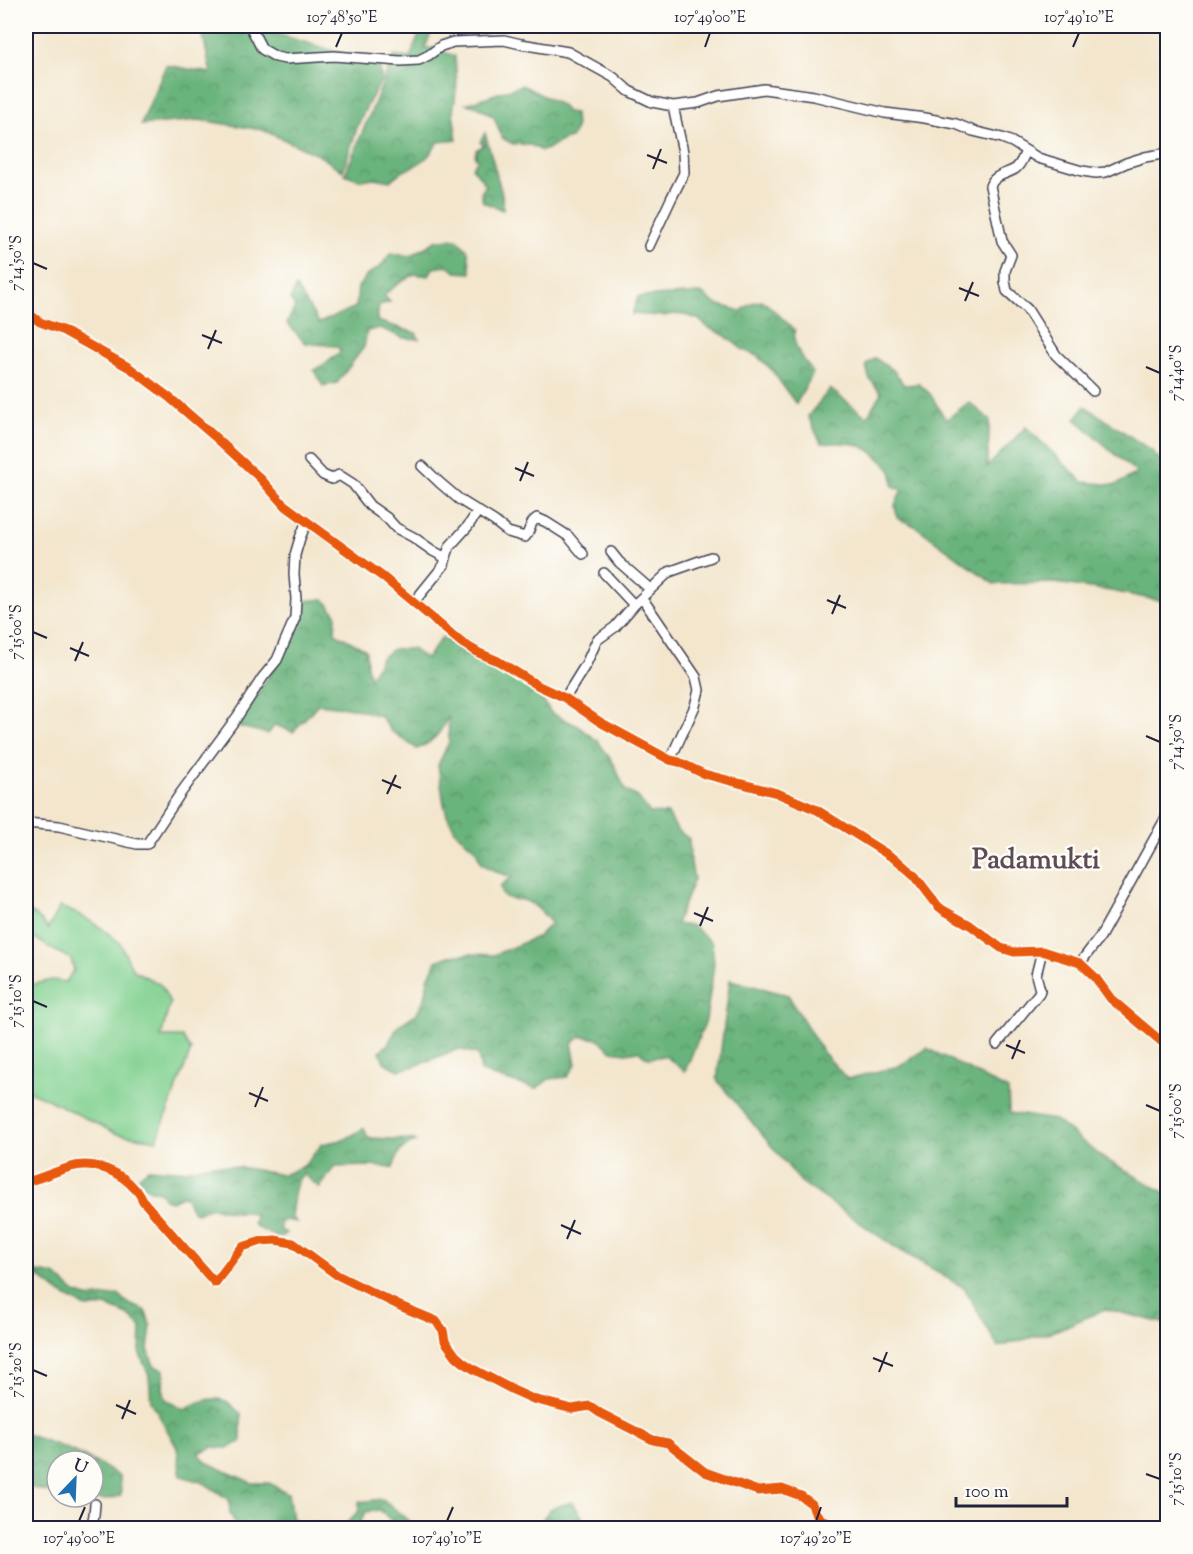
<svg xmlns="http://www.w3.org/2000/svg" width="1193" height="1554" viewBox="0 0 1193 1554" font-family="'Sorts Mill Goudy',serif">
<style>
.grass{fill:#82d191;stroke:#527a66;stroke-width:1.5}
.forest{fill:url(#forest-crowns);stroke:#466a5b;stroke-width:1.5}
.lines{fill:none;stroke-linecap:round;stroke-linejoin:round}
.street-casing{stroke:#413f51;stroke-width:12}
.street{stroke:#fff;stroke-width:9}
.cycleway-casing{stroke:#fdfcf7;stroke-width:13}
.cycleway{stroke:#e8590c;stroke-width:9}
.ticks{fill:none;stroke:#22223b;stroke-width:2}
.labels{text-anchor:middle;stroke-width:5;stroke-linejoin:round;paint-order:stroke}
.quarter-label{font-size:28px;font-weight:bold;fill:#5c4c55;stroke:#fdfcf7}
.neatline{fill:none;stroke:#22223b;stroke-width:2}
.ticks-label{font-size:15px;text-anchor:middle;fill:#22223b}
</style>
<defs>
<pattern id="forest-crowns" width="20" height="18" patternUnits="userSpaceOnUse" patternTransform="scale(1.5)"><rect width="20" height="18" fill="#69b37b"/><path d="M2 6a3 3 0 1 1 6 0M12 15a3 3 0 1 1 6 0" fill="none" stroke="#569166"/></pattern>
</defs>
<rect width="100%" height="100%" fill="#fdfcf7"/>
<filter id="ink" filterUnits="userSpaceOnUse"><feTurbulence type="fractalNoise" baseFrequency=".0167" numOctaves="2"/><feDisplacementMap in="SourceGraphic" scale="12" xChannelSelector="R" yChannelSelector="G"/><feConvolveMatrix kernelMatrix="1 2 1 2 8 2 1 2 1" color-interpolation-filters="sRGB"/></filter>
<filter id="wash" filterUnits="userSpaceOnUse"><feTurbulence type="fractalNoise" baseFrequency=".008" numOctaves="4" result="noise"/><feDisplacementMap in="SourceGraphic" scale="24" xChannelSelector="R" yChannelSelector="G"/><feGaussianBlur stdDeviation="1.35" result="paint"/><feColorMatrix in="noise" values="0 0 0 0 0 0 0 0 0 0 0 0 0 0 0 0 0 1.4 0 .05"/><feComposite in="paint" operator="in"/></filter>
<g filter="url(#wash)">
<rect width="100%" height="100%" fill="#f3e6cd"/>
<path class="grass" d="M60,907L80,915L103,929L120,943L133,970L161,985L170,1003L161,1037H182L191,1050L157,1140L117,1134L43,1097L26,1090V986L52,980L66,982L74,970L71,959L50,948L32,936L26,924L31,912L43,922L48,929Z"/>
<path class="forest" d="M201,26H250L379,64L382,79L367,106L358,125L343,171L320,156L263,130L199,120L141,125L166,65L211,73Z
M422,26H434L425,48H432L455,56L457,84L453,113L457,140L438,142C434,147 431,154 426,158C414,169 401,169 390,181L374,178L360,180L345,174L394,56L410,58Z
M522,85L561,105L567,112L575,113L576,128L571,138C559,140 553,147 542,151L531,145L513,144L502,138L494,117L478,107L466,104Z
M485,133L502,194L503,210L483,202L481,193L486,185L472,167L478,160L475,157L476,150L484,145L480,142Z
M457,239L468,251L471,273L456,272L448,266L433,268L429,276L414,274L398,284L384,295L390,302L379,305L377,321L416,333L419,339L403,338L380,328L367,331L364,347L337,383L323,386L314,370L328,362L341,351L336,346L305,343L287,323L295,307L290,300L296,287L319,323L356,307L358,287L368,274L380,267L391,253L411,256L437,240Z
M701,293L716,304L741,311L752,303L762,301L769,306L795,330C791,347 804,359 813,373L796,404L771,369L757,356L742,349L724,335L709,328L698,319L685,315L673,314L663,316L632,314L638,297Z
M875,358L894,371L904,385L919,384L930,394L946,420L969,402L990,420L987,467L1026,427L1083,482L1116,485L1137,473L1075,419L1085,406L1152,451L1167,468V602L1111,591L1055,583L994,584L915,526L897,518L895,505L902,489L893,486C893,472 891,468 879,458C860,440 846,443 821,443L808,416L830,389L867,417L881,393L869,378L866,365Z
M324,599L336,614L335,633L366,650L367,666L370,678L381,658L393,649H412L426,659L442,637L463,652L524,679L543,700L551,713L576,725L598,741L614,764L626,791L638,797L650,813L668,814L677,830L689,839L690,859L694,879L676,924L693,926L712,943L714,964L706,1020L685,1071L665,1056L648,1058L638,1051L626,1053L612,1051L598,1039L587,1037H580L572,1043L576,1064L567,1077L549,1079L536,1089L492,1076L481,1071L478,1054L458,1049L415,1066L399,1070L384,1062L380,1051L388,1044L399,1025L416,1014L425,998L428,979L436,961L449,956L471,954L494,955L539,936L551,923C544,915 537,905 526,901C516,897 514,903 502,895L500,886L512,877L497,872L482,864L475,849L456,832L447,815L444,804L438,765L449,742L448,716C442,732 433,742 417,749L391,731L380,716L353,708L318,704L293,732L275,725L268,734L237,726L288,646L303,601Z
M730,980L788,995L822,1051L847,1079L899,1066L927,1048L1008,1090L1009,1113L1055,1120L1103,1158L1167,1194V1324L1106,1309L1057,1330L998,1347L964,1288L895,1247L801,1182L717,1080Z
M364,1128L368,1138L415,1140L416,1142C399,1148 399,1151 393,1168L369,1166L334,1167L320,1188L303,1174C293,1184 293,1204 291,1217L296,1222L285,1220L280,1223V1230L286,1233L281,1237L270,1234L255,1226L253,1223L255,1215C247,1210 244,1213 236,1212C217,1211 217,1202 197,1213C190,1212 189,1203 186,1197L181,1196L171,1201L164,1199L162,1194L157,1190C150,1192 143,1185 137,1181V1178L148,1169L185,1170L212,1164L245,1168L283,1175L304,1166L322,1144L346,1139Z
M26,1270L55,1275L75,1293L90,1298L118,1295L131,1305L145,1310L151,1326L148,1349L154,1366L164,1370L163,1388L166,1400L184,1409C197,1403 212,1395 226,1401C231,1404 236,1410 241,1414V1442L227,1448L213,1447L199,1453L206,1462L232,1474L252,1483H269L288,1493L292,1519L302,1523L345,1525L359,1511V1502L383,1499L417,1528H399L380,1510L365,1512L358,1528H237L230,1513L229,1500L204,1483L181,1476L177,1448L151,1401L149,1376L140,1354L141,1327L128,1315L107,1306L87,1308L60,1293L39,1277L26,1281Z
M26,1434C58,1445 92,1457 120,1477L121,1496L104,1500L81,1497H93V1461H57V1494L33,1488L26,1483Z
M572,1502L587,1524L607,1528H536L550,1509Z"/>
</g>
<g filter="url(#ink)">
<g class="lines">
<defs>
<path id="street" d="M250,26L262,49L276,57L285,59L334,56L400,61L419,60L429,55L441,46L453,42L504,40L521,44L568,52L613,77L629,91L652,102L673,106L698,103L718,96L764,89L814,96L885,113L925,118L956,124L973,131L1002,138L1012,142L1038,158L1082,171L1096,173L1106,172L1126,163L1145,157L1168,153
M1026,151C1023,157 1021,165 1015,169C1005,175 995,174 990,186L1002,241L1011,255L1005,271V281L1007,291L1027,309L1056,355L1093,391
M649,246L671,199L684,173L683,152L673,106
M26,312L40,322L62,330L130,368L170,398L214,436L260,478L283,504L383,577L462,643L479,653L498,661L539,686L565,698L600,722L670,760L679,762L704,774L777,793L817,810L898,861L915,876L938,906L943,910L970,925L1001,948L1014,952L1042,951L1080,963L1095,977L1111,999L1168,1047
M309,460L323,475L332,479L339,475L353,484L370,506L387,518L396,528L413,537L433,551L446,558
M422,466L440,483L460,500L494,521L508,532L525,537C531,531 529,522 537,518L546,522L568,536L583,554
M611,552L619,562L650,589
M604,573L634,605
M642,598L696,677L699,690L695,706L670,760
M414,602L444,565L447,554L450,546L468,526L478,511
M565,698L586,664L597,640L615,627L634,605L669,572L711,557
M26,823L59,826L137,844H147L180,794L237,717L263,677L277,660L295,618L296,599L294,574L295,555L300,538L307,521
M1080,963L1100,937L1168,814
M997,1044L1039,993L1040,990L1036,975L1042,951
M26,1182C43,1178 55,1171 71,1167C93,1160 121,1172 135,1189C139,1192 141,1197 143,1201L215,1283L242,1247L262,1241L275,1240L293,1243L337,1275L400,1306L436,1321L443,1330L445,1341L456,1356L463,1362L475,1370L513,1390L533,1399L572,1409L590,1406L600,1413L653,1440L668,1443L705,1472L758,1491L782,1489L801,1496L812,1504C818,1525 833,1524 850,1528
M91,1528L94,1515L95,1504"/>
</defs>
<use href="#street" class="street-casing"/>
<use href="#street" class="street"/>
<defs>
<path id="cycleway" d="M26,312L40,322L62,330L130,368L170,398L214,436L260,478L283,504L383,577L462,643L479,653L498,661L539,686L565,698L600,722L670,760L679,762L704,774L777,793L817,810L898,861L915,876L938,906L943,910L970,925L1001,948L1014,952L1042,951L1080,963L1095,977L1111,999L1168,1047
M26,1182C43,1178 55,1171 71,1167C93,1160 121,1172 135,1189C139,1192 141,1197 143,1201L215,1283L242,1247L262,1241L275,1240L293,1243L337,1275L400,1306L436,1321L443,1330L445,1341L456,1356L463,1362L475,1370L513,1390L533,1399L572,1409L590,1406L600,1413L653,1440L668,1443L705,1472L758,1491L782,1489L801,1496L812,1504C818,1525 833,1524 850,1528"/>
</defs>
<use href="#cycleway" class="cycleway-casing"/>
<use href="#cycleway" class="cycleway"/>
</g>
</g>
<path class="ticks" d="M336,47L342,33M705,47L710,33M1073,47L1079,33M647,155L667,163M653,169L661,149M33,263L47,269M959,288L979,296M965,301L973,282M202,335L222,343M208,349L216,330M1146,367L1160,373M515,468L534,476M520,481L528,462M827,600L846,608M832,614L840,595M33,632L47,638M70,648L89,656M75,661L83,642M1146,736L1160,742M382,780L401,788M387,794L396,775M694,913L713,921M700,926L708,907M33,1001L47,1007M1006,1045L1025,1053M1012,1059L1020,1040M249,1093L268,1101M1146,1105L1160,1111M255,1107L263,1087M561,1225L581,1234M567,1239L575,1220M873,1358L893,1366M33,1370L47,1376M879,1372L887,1352M116,1405L136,1414M122,1419L130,1400M1146,1474L1160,1479M79,1521L85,1507M447,1521L453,1507M816,1521L821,1507"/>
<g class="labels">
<g class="quarter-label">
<text x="1036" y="868">Padamukti</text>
</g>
</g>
<rect width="1193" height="1554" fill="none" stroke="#fdfcf7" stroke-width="66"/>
<g transform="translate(75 1479) rotate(23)"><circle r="28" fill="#fdfcf7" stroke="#a5a5ac" stroke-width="1.5"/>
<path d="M0-4.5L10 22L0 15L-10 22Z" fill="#1f6fb2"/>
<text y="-9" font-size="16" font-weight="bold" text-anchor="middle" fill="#22223b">U</text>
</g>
<path d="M956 1497v9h111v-9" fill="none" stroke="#22223b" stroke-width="3"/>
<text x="965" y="1497" font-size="18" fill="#22223b" stroke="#fdfcf7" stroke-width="4.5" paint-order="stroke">100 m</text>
<rect x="33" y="33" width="1127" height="1488" class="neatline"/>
<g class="ticks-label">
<text x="342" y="22">107°48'50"E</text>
<text x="710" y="22">107°49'00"E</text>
<text x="1079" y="22">107°49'10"E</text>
<text transform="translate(16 263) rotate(-90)" y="5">7°14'50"S</text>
<text transform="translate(1176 373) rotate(-90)" y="5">7°14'40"S</text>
<text transform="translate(16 632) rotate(-90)" y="5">7°15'00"S</text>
<text transform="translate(1176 742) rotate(-90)" y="5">7°14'50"S</text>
<text transform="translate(16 1001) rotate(-90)" y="5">7°15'10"S</text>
<text transform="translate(1176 1111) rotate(-90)" y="5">7°15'00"S</text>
<text transform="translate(16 1370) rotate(-90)" y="5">7°15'20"S</text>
<text transform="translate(1176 1479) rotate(-90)" y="5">7°15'10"S</text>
<text x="79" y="1543">107°49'00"E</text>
<text x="447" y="1543">107°49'10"E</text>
<text x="816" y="1543">107°49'20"E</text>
</g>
</svg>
